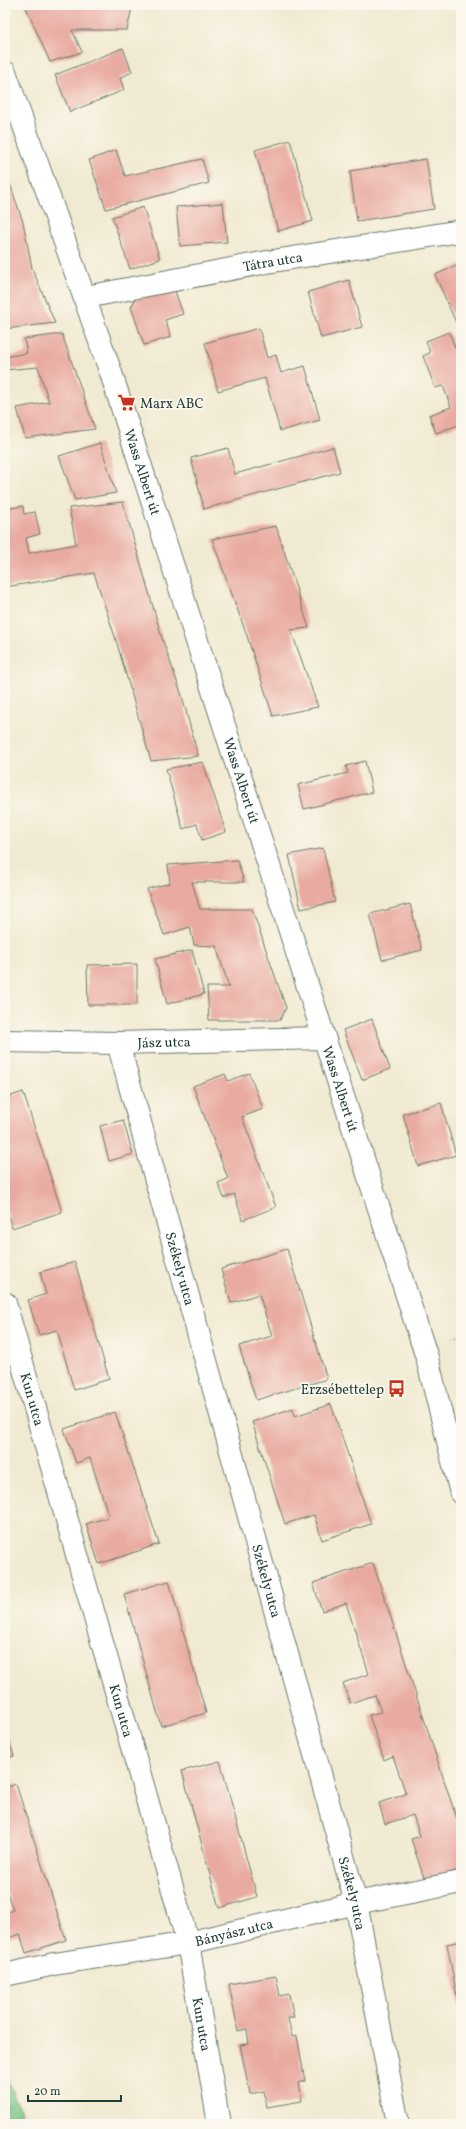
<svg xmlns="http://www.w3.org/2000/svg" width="466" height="2129" viewBox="0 0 466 2129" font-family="Vollkorn,serif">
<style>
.park{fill:url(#park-tufts);stroke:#4d825c}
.building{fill:#e9aba1}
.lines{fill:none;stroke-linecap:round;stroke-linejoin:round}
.minor-casing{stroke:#687a6b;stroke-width:24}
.tertiary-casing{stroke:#687a6b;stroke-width:24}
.path{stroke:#687a6b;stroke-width:2.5;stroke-dasharray:1 3;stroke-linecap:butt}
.minor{stroke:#fff;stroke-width:22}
.tertiary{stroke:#fff;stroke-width:22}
.labels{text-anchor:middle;stroke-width:3.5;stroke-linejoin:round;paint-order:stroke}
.street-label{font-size:14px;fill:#1f3d34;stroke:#fbf7ec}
.poi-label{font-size:14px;fill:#1f3d34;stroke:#fbf7ec;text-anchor:start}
</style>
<defs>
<pattern id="park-tufts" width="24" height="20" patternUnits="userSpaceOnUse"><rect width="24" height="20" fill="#7bc685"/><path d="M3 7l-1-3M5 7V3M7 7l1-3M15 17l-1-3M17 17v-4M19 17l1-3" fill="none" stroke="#64a26e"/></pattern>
</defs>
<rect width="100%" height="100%" fill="#fbf7ec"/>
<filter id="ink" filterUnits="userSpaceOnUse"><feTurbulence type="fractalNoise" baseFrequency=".025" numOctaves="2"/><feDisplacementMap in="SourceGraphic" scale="8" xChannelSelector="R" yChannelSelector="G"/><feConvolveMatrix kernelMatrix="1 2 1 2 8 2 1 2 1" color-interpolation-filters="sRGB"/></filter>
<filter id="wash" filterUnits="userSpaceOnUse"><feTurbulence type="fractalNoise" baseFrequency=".012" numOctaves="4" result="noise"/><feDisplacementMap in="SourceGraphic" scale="16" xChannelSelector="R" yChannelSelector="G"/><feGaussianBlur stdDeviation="0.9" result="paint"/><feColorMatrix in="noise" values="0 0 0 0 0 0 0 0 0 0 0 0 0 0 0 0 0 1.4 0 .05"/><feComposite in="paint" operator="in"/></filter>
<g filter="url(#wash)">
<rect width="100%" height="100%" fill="#f1ead2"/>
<path class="park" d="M5,2074L20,2110L23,2124H5Z"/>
<g id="blocks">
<path class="building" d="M25,5H111L132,8L127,30H72L82,52L50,62Z
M123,48L132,72L120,78L124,90L70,112L55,75Z
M290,140L313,221L278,231L255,150Z
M116,150L125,176L202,159L209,183L106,209L89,160Z
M426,159L434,209L357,221L350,171Z
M5,169L23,222L32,268L55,323L5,329Z
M223,203L227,242L180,246L176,207Z
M143,207L160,259L130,269L112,217Z
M461,264V323L457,325L435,275Z
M349,280L362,327L321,338L308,292Z
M174,288L183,314L165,320L171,337L144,345L131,307L136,298Z
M259,328L267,358L276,355L281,373L305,366L320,420L280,431L265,378L218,391L205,343Z
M449,332L461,363V424L436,433L429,415L451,407L443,386L435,388L423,356L430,353L426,341Z
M62,334L95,429L25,438L17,408L49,402L38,367L5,370V357L27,353L24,339Z
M100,443L116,493L75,500L59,456Z
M333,447L340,472L204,509L191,458L228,448L235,474Z
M123,502L162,638L182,696L198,756L151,761L116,640L94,573L5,587V509L23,506L24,514L35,512L40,534L26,538L29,553L76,544L69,508Z
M276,526L309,628L291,630L318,707L273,716L247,636L212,539Z
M365,761L372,792L304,809L298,785L348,773L346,766Z
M203,762L226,832L202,840L197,824L183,829L166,769Z
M323,848L335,902L301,909L289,855Z
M237,860L244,882H192L200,909H252L286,1008L280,1020H209L207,987H229L216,946L194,945L190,927L164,935L147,889L170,883L168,865Z
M410,904L422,950L382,960L370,914Z
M192,950L204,994L167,1004L155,959Z
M137,964V1005H88L87,965Z
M372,1019L390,1069L362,1080L343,1030Z
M249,1073L263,1109L242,1117L276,1207L243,1220L234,1194L224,1198L218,1183L228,1179L193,1086L225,1074L228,1081Z
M23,1092L62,1212L12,1228L5,1206V1098Z
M441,1103L456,1155L418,1166L403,1114Z
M123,1120L133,1154L109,1161L100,1126Z
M287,1249L327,1379L256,1400L239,1346L272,1336L259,1294L231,1303L221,1269Z
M75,1262L109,1379L74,1390L57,1330L39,1335L28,1300L46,1294L40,1272Z
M331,1404L371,1524L322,1540L314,1515L285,1524L252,1422L293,1408L295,1416Z
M115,1412L159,1544L99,1564L86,1524L109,1517L90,1458L76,1463L64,1429Z
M373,1563L461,1832V1869L425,1881L411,1839L420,1836L413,1815L385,1824L379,1803L406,1794L393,1756L384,1760L369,1715L381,1712L375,1695L350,1703L343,1683L369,1674L346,1603L322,1611L313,1583Z
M169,1581L206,1713L161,1726L124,1594Z
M5,1729L14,1756L5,1759Z
M220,1761L257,1897L219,1908L182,1771Z
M16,1784L66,1940L26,1953L20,1934L5,1939V1913L13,1910L7,1893H5V1788Z
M461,1941V2012H460L447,1944Z
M276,1976L280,1996L289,1994L294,2018H288L292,2037L297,2036L305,2081L299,2083L302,2101L267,2107L264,2091L250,2094L240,2045L249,2044L247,2029L238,2031L229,1984Z"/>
</g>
</g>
<g filter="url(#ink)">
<use href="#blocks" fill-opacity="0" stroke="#687a6b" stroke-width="1"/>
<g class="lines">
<defs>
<g id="minor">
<path id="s1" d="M86,297L267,262L461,231"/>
<path id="s2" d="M5,1041L118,1043L324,1038"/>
<path id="s3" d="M118,1043L356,1903L398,2124"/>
<path id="s4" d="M5,1303L188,1943L219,2124"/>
<path id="s5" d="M5,1975L54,1964L188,1943L356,1903L461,1882"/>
</g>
<g id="tertiary">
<path id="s6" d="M5,72L111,373L427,1358L461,1493"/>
</g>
</defs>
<use href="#minor" class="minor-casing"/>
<use href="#tertiary" class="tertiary-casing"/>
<path class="path" d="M450,1339L461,1336"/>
<use href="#minor" class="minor"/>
<use href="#tertiary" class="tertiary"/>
</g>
</g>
<defs>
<symbol id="supermarket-bare" viewBox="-9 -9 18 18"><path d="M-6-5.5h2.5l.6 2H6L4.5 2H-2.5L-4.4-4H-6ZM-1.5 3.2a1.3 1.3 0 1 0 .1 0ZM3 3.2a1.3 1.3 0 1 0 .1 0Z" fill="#c8321e" stroke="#fbf7ec" stroke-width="2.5" paint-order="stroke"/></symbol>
<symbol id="bus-bare" viewBox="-9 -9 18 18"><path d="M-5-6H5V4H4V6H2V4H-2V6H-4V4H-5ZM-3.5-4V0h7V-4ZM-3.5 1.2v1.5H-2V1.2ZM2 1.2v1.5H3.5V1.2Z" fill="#c8321e" stroke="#fbf7ec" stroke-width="2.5" paint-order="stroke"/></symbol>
</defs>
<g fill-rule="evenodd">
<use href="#supermarket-bare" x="114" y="390" width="25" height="25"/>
<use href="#bus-bare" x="384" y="1376" width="25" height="25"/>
</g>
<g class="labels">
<g class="street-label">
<text dy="5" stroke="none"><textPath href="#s1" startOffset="190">Tátra utca</textPath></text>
<text dy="5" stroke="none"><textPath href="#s6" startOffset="423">Wass Albert út</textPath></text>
<text dy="5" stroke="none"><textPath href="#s6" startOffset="747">Wass Albert út</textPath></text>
<text dy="5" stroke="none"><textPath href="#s2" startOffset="159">Jász utca</textPath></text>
<text dy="5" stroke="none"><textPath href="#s6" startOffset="1071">Wass Albert út</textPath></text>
<text dy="5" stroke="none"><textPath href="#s3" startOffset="234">Székely utca</textPath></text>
<text dy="5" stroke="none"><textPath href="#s4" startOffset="100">Kun utca</textPath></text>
<text dy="5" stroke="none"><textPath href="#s3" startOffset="558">Székely utca</textPath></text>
<text dy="5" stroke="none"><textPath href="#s4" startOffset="424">Kun utca</textPath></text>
<text dy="5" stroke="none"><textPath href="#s3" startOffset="882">Székely utca</textPath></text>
<text dy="5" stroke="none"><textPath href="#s5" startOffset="233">Bányász utca</textPath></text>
<text dy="5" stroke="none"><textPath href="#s4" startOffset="748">Kun utca</textPath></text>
</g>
<g class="poi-label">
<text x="140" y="408">Marx ABC</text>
<text x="384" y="1394" text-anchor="end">Erzsébettelep</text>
</g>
</g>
<rect width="466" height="2129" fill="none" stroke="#fbf7ec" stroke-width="20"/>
<path d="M28 2095v6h93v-6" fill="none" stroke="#1f3d34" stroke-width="2"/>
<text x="34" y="2095" font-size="12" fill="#1f3d34" stroke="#fbf7ec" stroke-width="3" paint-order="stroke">20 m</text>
</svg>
